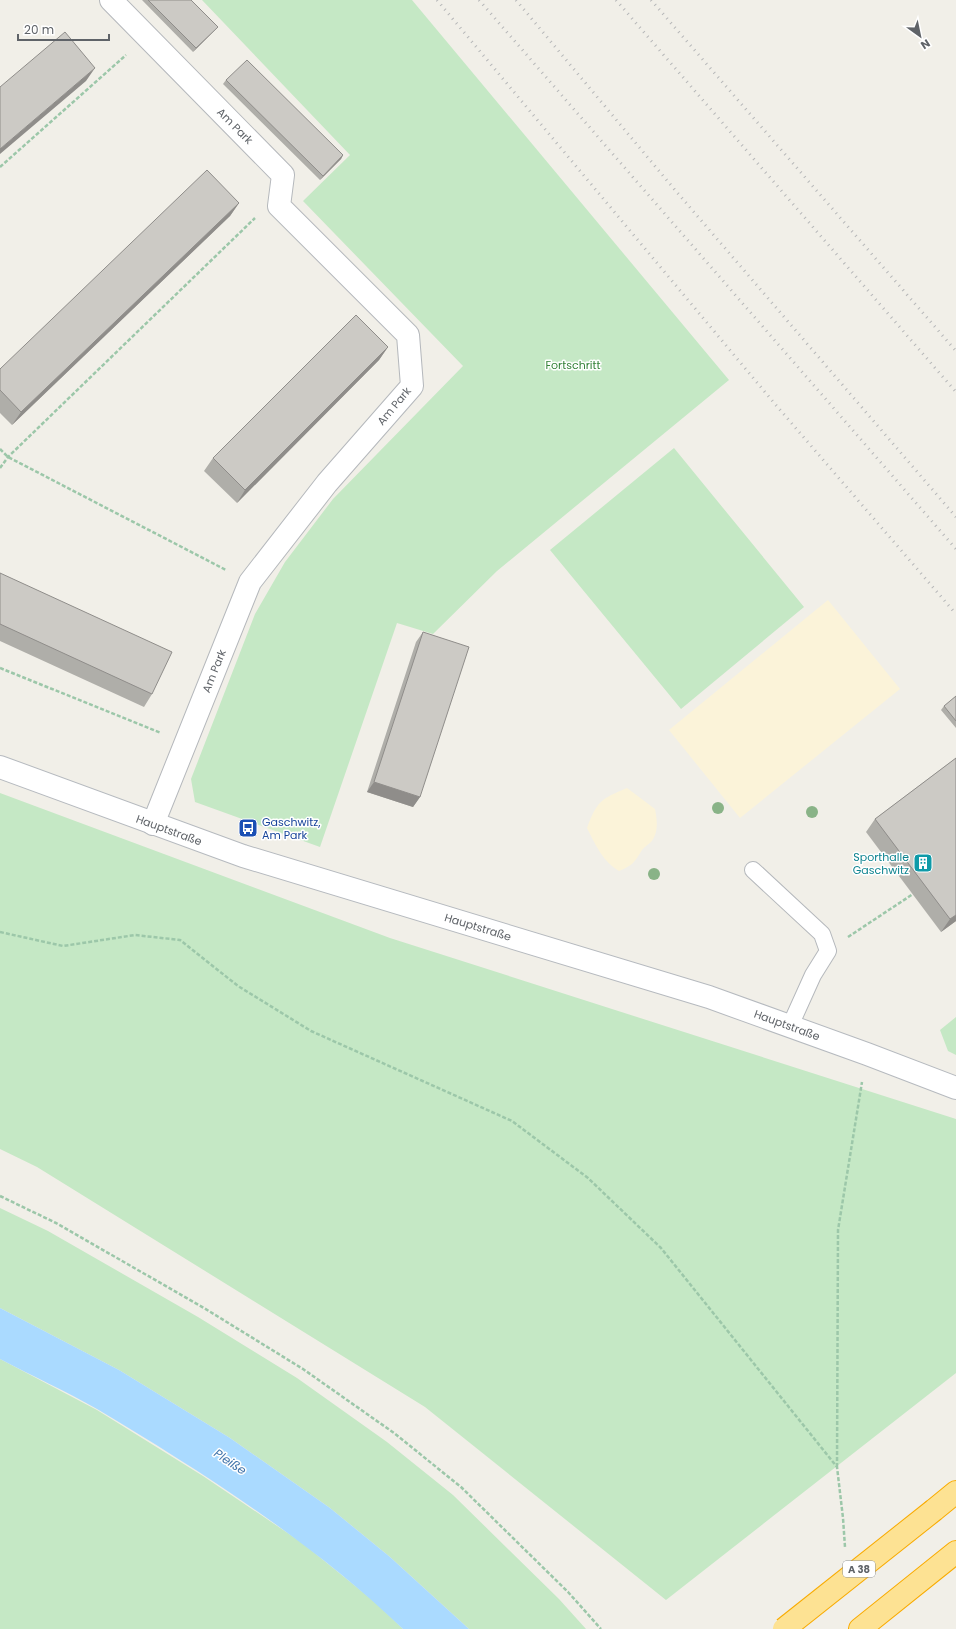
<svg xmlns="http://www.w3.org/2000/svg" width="956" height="1629" viewBox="0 0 956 1629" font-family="Poppins,sans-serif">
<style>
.green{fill:#c5e8c5}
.sand{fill:#fbf3d9}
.water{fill:#aadaff}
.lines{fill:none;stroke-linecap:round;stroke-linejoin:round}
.lane-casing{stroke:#b5b8bc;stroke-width:18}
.street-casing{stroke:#b5b8bc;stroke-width:24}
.secondary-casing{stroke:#b6babf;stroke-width:24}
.highway-casing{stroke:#f9ab00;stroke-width:24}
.path{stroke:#9cc7a9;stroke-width:2.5;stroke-dasharray:4 2;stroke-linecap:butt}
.lane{stroke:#fff;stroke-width:16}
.street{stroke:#fff;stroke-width:22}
.secondary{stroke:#fff;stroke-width:22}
.highway{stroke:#fde293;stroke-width:22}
.rail{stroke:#b6b7b8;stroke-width:3;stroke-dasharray:1 5;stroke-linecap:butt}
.highway-bridge-casing{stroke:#f9ab00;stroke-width:24;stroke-linecap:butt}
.highway-bridge{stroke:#fde293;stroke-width:22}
.tree{fill:#89b387}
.wall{fill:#afaea9}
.shaded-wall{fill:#8f8d8a}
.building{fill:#cccac5;stroke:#8f8d8a}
.labels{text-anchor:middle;stroke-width:3;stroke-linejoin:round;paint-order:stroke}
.shield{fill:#fff;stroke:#8f9295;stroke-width:1}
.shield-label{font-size:10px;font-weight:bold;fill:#5f6368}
.street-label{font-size:11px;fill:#5f6368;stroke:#fff}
.park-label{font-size:11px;fill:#348238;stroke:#fff}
.transit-label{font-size:11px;fill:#164399;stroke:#fff;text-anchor:start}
.culture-label{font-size:11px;fill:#0d838f;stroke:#fff;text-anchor:end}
.water-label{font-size:12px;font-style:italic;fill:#4174aa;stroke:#fff}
</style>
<rect width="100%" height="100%" fill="#f1efe8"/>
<path class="green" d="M202,0H412L729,380L497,571L433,634L397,623L320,847L195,802L191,779L255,614L285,562L333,499L463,366L303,201L350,155Z
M674,448L804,607L681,709L550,550Z
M0,793L390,938L956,1119V1373L666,1600L425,1407L37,1167L0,1149Z
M956,1017V1055L948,1051L940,1030Z
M0,1208L48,1231L198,1317L297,1378L387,1442L453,1495L559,1599L586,1629H469L390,1557L330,1508L230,1438L119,1370L0,1308Z
M0,1359L97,1410L203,1476L301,1542L375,1602L403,1629H0Z"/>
<path class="sand" d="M828,600L900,689L740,818L669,730Z
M627,788L655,809C657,819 659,833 651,842C648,845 644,847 642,850C634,863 633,865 619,871C603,862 595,844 587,828C597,801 601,799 627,788Z"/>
<path class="water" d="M0,1308L119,1370L230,1438L330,1508L390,1557L469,1629H403C312,1542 204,1473 97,1409C66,1391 32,1376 0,1359Z"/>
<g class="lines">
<defs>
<path id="lane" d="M753,870L822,934L828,951L813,975L790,1026"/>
<path id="street" d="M111,0L283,175L279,206L408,335L412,386L327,483L250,582L153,824"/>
<path id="secondary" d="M0,767L243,856L709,997L867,1054L956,1088"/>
<path id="highway" d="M934,1510L956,1492
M860,1629L956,1552"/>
</defs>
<use href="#lane" class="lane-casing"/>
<use href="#street" class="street-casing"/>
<use href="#secondary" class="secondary-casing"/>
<use href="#highway" class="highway-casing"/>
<path class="path" d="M0,167L126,55
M0,449L8,457L226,570
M0,468L8,457L255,218
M0,668L161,733
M0,932L63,946L135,935L180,940L238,986L311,1031L512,1121L588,1178L661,1248L837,1467L843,1518L845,1547
M848,937L913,894
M0,1196L56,1223L204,1308L303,1369L394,1433L461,1487L568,1592L601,1629
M837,1467L838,1230L862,1082"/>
<use href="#lane" class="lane"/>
<use href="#street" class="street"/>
<use href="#secondary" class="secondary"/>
<use href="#highway" class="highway"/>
<path class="rail" d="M437,0L775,404L956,614
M479,0L956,549
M516,0L675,190L956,517
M616,0L956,392
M651,0L956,351"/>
<defs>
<path id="highway-bridge" d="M784,1629L934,1510"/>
</defs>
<use href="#highway-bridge" class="highway-bridge-casing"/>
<use href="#highway-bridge" class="highway-bridge"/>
</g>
<g class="tree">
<circle cx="718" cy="808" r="6"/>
<circle cx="812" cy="812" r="6"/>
<circle cx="654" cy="874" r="6"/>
</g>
<path class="wall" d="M142,0H191L218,27L193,52Z
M226,80L343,155L341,159L320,180L223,84Z
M239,203L230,216L12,425L0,413V369Z
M388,347L379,360L237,503L204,471L213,458Z
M0,573L152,694L144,707L0,641Z
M423,632L420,797L413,807L367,792L416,642Z
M956,696V728L941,710L944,706Z
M956,758V921L941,932L866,832L875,819Z"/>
<path class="shaded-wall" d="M218,27L193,52L196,48Z
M95,68L86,81L0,154V149Z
M343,155L341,159L320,180L323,176Z
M239,203L230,216L12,425L21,412Z
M388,347L379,360L237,503L245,490Z
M374,782L420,797L413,807L367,792Z
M956,915V921L941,932L950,919Z"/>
<path class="building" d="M148,0H191L218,27L196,48Z
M65,32L95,68L0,149V87Z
M247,60L343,155L323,176L226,80Z
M207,170L239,203L21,412L0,390V369Z
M356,315L388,347L245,490L213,458Z
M0,573L172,652L152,694L0,624Z
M423,632L469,647L420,797L374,782Z
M956,696V721L944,706Z
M956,758V915L950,919L875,819Z"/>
<defs>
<symbol id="bus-square" viewBox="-11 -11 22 22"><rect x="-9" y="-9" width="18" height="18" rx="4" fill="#1a4fb4" stroke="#fff"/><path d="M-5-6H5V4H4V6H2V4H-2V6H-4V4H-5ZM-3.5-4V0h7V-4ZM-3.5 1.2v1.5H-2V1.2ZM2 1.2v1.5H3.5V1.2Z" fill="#fff"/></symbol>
<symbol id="building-square" viewBox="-11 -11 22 22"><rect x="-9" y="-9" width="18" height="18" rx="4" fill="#0f9aa8" stroke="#fff"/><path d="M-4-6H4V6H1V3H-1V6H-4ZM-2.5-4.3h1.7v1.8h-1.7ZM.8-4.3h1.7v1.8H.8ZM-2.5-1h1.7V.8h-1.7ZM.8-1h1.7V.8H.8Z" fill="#fff"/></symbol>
</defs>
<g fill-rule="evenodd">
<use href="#bus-square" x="237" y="817" width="22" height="22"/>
<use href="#building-square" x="912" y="852" width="22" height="22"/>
</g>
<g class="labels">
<rect class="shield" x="843" y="1561" width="32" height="16" rx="3"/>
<g class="shield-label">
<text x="859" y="1573">A 38</text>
</g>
<g class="street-label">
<text transform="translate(235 126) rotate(45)" y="4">Am Park</text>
<text transform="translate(394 406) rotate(-50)" y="4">Am Park</text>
<text transform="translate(214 671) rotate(-68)" y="4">Am Park</text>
<text transform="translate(169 830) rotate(20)" y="4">Hauptstraße</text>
<text transform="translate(478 927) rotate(17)" y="4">Hauptstraße</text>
<text transform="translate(787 1025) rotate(20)" y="4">Hauptstraße</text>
</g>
<g class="park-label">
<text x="573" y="369">Fortschritt</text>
</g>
<g class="transit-label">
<text x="262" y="826">Gaschwitz,<tspan x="262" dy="13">Am Park</tspan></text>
</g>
<g class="culture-label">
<text x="909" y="861">Sporthalle<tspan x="909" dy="13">Gaschwitz</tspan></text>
</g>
<g class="water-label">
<text transform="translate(230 1462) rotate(34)" y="4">Pleiße</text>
</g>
</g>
<g transform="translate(920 36) rotate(147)" stroke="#ffffff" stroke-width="3" paint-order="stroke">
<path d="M0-3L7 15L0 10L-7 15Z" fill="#5f6368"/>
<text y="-6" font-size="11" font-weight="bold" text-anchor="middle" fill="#5f6368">N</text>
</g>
<path d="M18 34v6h91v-6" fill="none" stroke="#5f6368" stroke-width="2"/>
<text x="24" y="34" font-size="12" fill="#5f6368" stroke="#ffffff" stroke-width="3" paint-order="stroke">20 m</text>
</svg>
